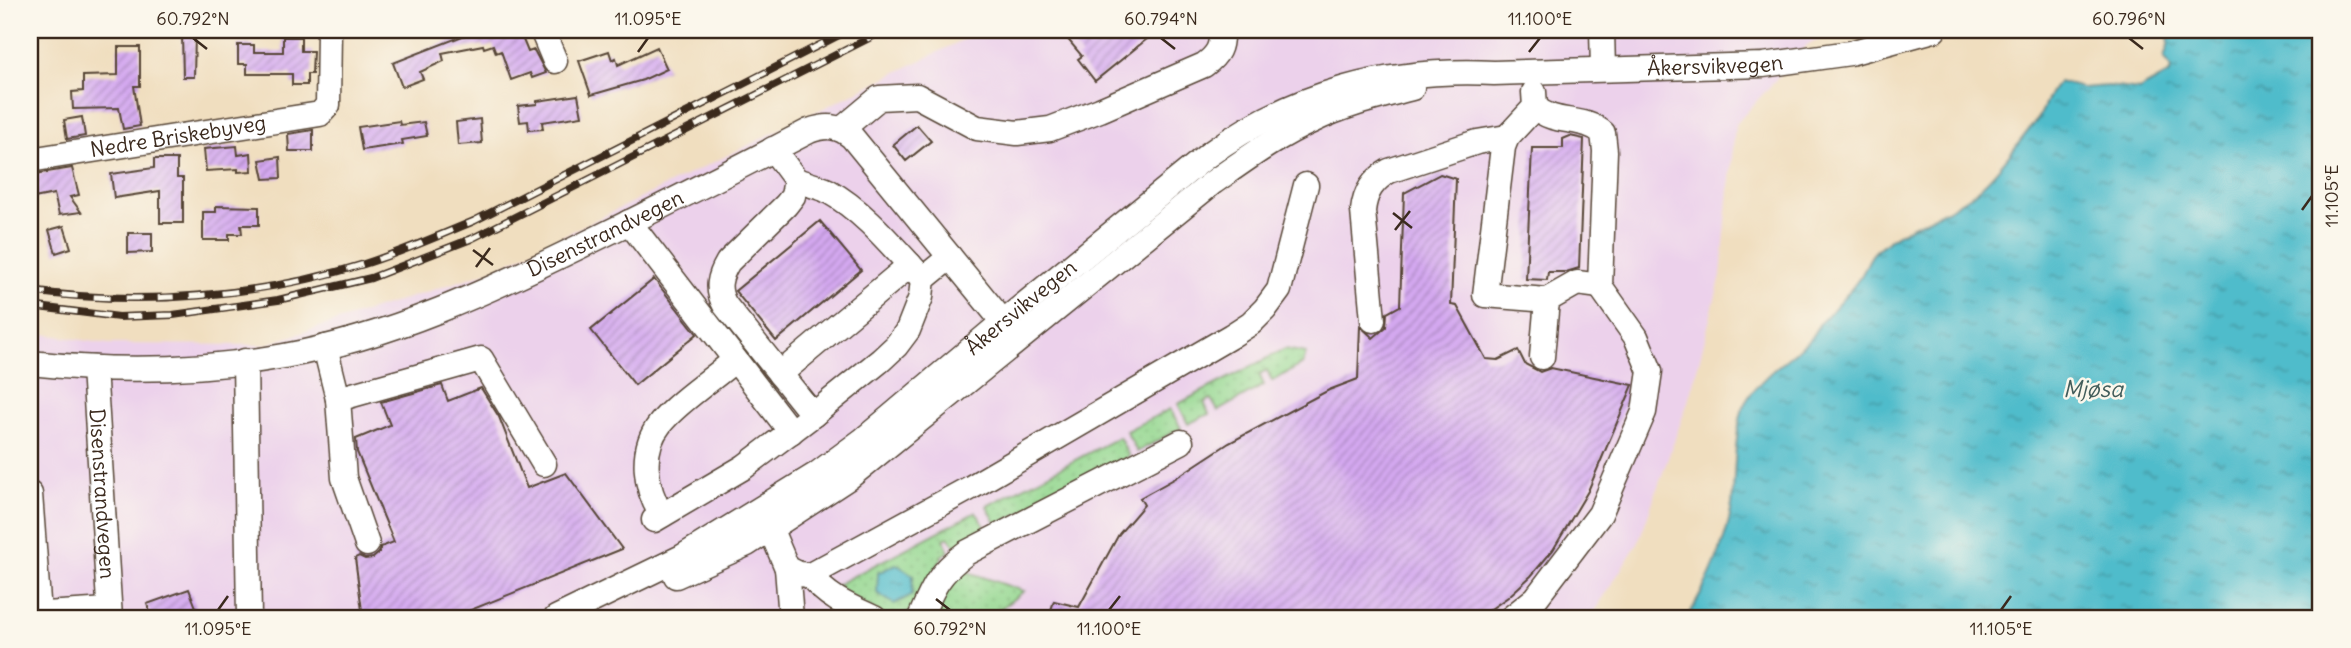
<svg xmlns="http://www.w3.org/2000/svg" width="2351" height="648" viewBox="0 0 2351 648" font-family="Delius,sans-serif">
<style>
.built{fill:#ecd1eb}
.grass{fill:url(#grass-dots);stroke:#678056;stroke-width:2}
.water{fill:url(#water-ripples);stroke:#467374;stroke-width:2}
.building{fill:url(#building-hatch)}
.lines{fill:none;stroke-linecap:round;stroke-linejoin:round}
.minor-casing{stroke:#564536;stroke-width:27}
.minor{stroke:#fff;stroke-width:24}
.rail-casing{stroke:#3b2a1e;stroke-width:8}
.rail{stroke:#fbf7ec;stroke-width:5;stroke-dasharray:16;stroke-linecap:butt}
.ticks{fill:none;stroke:#3b2a1e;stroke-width:2.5}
.labels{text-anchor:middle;stroke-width:5;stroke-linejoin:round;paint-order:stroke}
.street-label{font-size:21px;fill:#3b2a1e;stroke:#fbf7ec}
.water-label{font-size:23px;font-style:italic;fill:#425d5b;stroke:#fbf7ec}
.neatline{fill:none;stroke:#3b2a1e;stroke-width:2.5}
.ticks-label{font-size:18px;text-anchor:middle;fill:#3b2a1e}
</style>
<defs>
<pattern id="grass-dots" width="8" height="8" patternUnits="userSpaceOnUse" patternTransform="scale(1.75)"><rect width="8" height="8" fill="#93d78f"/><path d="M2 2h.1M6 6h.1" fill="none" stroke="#80b97b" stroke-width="1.8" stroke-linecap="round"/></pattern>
<pattern id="water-ripples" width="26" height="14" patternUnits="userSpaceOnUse" patternTransform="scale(1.75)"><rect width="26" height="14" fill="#50bccb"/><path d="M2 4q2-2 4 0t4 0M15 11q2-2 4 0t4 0" fill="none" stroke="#4499a4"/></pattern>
<pattern id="building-hatch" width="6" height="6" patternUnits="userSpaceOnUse" patternTransform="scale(1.75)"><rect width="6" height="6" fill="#d4a8f0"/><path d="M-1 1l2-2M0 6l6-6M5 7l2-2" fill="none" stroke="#ad89c2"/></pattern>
</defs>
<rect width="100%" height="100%" fill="#fbf7ec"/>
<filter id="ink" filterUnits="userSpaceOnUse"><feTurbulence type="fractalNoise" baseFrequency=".0143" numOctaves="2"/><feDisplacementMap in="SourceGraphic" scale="14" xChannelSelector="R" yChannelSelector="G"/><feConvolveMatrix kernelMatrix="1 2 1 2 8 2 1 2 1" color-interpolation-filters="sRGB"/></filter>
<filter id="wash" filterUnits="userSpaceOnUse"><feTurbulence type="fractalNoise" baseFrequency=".00686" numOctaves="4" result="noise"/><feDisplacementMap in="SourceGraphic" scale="28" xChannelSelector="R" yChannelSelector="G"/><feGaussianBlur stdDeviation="1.57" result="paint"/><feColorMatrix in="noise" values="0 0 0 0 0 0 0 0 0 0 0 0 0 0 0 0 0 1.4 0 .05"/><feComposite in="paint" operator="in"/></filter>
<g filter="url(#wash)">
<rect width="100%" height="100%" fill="#f0debf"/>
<path class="built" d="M983,30H1849L1808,44L1735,125L1721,275L1691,393L1638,543L1590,618H30V332L108,344L265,345L494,270Z"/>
<path class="grass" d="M1285,349L1306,353L1303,364L1272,381L1267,370L1259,374L1264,385L1218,411L1211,399L1204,402L1209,414L1188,424L1178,404Z
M1170,409L1181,428L1137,452L1126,431Z
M1119,437L1129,456L997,525L987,506Z
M976,512L988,531L956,548L949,537L944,539L949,552L941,556L942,558L913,610C906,615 895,619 886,616C873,612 848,593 836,585Z
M956,568L1024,591L988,618H926Z"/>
<path class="water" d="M2169,30H2321V618H1687C1706,588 1727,541 1732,505C1735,480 1734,420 1747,400C1763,374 1787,361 1808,341C1814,335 1817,326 1823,320C1837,306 1850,292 1861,276C1866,269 1868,259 1874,253C1899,226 1940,218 1970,196C1997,176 2015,146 2037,120C2046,108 2047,92 2059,82L2082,88L2108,86L2139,90L2170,73L2171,67L2164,58L2168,46Z
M896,564L913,575L912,595L894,604L877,593L878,573Z"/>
<g id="blocks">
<path class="building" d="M478,30H519L528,52L534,50L546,73L532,78L530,73L511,80L501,51L496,53L493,45L484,48L483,45L442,53L444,61L420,72L423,79L402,87L393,63Z
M1060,30H1158L1095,81L1078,59L1082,56Z
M182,35H195L194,77H183Z
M283,37H301V51H313L312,74H307V85H292V74H247V64H238V45H254V52H283Z
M118,47H140V86H134L140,126L123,129L119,108L73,109L72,92L83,91V76L118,75Z
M657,47L667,69L643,80L591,95L579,61L609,51L612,60L616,58L618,65Z
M578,95L582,116L542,122L543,129L529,130L528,121L520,122L518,106L537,104V101Z
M82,117L85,136L67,139L64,120Z
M480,119L482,143L458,145L456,122Z
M399,121L400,125L424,122L427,136L402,140L403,144L362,150L358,127Z
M917,125L931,141L906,161L893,145Z
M313,130V151H289L288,134Z
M1570,136L1584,139L1579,268L1566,272H1548L1547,280L1526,279L1532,148H1563V139Z
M237,146L238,155L251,153L252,171L238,172V169L206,171L204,149Z
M280,157L281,178L264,179L260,160Z
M154,159H177V178H183V223H160V191L114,198L111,174L154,168Z
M72,168L79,195L70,197L81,212L59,215L54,194L34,198L30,175L47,172V174V172Z
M1440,174L1456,179L1451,305L1457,306L1486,359L1498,360L1518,350L1525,364L1540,372L1551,368L1633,385L1588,491L1553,550L1531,576L1508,597L1478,618H1065L1050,613L1054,601L1079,607L1119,534L1144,505L1140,498L1174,479L1229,443L1329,390L1358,379L1360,326L1373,338L1386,327L1387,313L1400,306L1404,193Z
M216,206L259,207V225H241L242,234H229V240H203V212H216Z
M820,221L861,270L776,341L735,291Z
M64,226L71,248L56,253L49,230Z
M128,233H152V252L128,253Z
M654,279L697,334L635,385L591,330Z
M442,385L448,401L481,388L499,417L527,488L566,473L622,549L451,618H363L355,558L359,556L365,559L373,558L379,553L381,547L394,542L357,452L356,439L390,425L381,402Z
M189,589L200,618H152L147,604Z"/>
</g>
</g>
<g filter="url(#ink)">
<use href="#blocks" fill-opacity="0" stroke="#564536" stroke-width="2"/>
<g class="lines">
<defs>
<g id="minor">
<path d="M542,30L555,61"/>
<path d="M1602,30L1603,69"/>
<path d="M1534,92L1535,107L1507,137L1503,147L1485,295L1547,300L1577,283L1600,286"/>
<path d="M842,129L879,98L917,96L977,128L1017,133L1050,129L1100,110L1204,65C1218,55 1222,47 1221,30"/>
<path d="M773,149L796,180L793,196L786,205L728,262C719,277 716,289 725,305L813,415"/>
<path id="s1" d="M30,160L320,114L328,105L329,30"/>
<path d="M796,180C806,184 818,186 828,191C864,211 893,247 921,277"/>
<path d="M629,222L791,432"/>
<path d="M1373,320L1363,211C1365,192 1373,180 1389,171L1477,142L1507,137"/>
<path d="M325,347L338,399L481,359L544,464"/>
<path d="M1542,357L1547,300"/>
<path d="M245,361L249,618"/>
<path id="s2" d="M30,363C114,372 201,371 284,356C391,337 489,291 587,243C661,207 736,169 809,131C826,125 838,125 852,137L1017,339"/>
<path id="s3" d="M94,368L110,618"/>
<path d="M780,374L910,265"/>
<path d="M338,399L344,478L367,544"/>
<path d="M30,494L39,614"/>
<path d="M662,515C645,489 639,450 660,424C676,403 714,378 735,360"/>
<path d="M765,516L787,568L799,574L810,575L970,488L1231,336L1251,323L1265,309L1279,290L1306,185"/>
<path d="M654,520L744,467L813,415L881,360L896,346L908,330L921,297L923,279L950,257"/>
<path d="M787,568L791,618"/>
<path d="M810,575C826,597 850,607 874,618"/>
<path d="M676,576L747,544L848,478L1212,183C1245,160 1277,136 1314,120C1345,105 1379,97 1412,88"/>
<path d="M30,615L108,610"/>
<path id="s4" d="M556,618L682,557L817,474L863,440L1003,322L1208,155C1294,92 1388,68 1494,73L1763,65L1850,53L1934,30"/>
<path d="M920,618C933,587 939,573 966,553L1181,442"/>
<path d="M1511,618L1536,598L1600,514L1644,412L1650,371L1636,337L1600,286L1605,151L1603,133C1583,115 1555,126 1535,107"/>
</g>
</defs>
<use href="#minor" class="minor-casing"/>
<use href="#minor" class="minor"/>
<defs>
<path id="rail" d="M30,291C140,306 258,297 364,264C402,252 438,236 474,221L849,30
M30,306L119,317L173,315L278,300L371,278L471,239L885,30"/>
</defs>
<use href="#rail" class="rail-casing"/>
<use href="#rail" class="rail"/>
</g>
</g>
<path class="ticks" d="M193,38L207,49M1161,38L1175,49M2129,38L2143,49M638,52L648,38M1529,52L1540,38M2302,210L2312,196M1393,213L1412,228M1395,230L1410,211M473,250L493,265M476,267L490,248M936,599L950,610M218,610L228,596M1109,610L1120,596M2001,610L2011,596"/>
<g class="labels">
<g class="street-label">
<text dy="7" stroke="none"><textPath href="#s4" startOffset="1328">Åkersvikvegen</textPath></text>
<text dy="7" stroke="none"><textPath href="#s1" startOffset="150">Nedre Briskebyveg</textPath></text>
<text dy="7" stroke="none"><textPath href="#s2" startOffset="600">Disenstrandvegen</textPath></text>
<text dy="7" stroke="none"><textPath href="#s4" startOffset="562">Åkersvikvegen</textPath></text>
<text dy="7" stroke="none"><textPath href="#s3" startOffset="126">Disenstrandvegen</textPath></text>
</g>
<g class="water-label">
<text x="2093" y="397">Mjøsa</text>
</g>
</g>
<rect width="2351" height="648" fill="none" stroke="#fbf7ec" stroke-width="77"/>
<rect x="38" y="38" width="2274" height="572" class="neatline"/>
<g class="ticks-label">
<text x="193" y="25">60.792°N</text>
<text x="648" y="25">11.095°E</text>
<text x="1161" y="25">60.794°N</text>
<text x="1540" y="25">11.100°E</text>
<text x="2129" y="25">60.796°N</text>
<text transform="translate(2332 196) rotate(-90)" y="6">11.105°E</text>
<text x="218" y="635">11.095°E</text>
<text x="950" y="635">60.792°N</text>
<text x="1109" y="635">11.100°E</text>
<text x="2001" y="635">11.105°E</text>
</g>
</svg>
